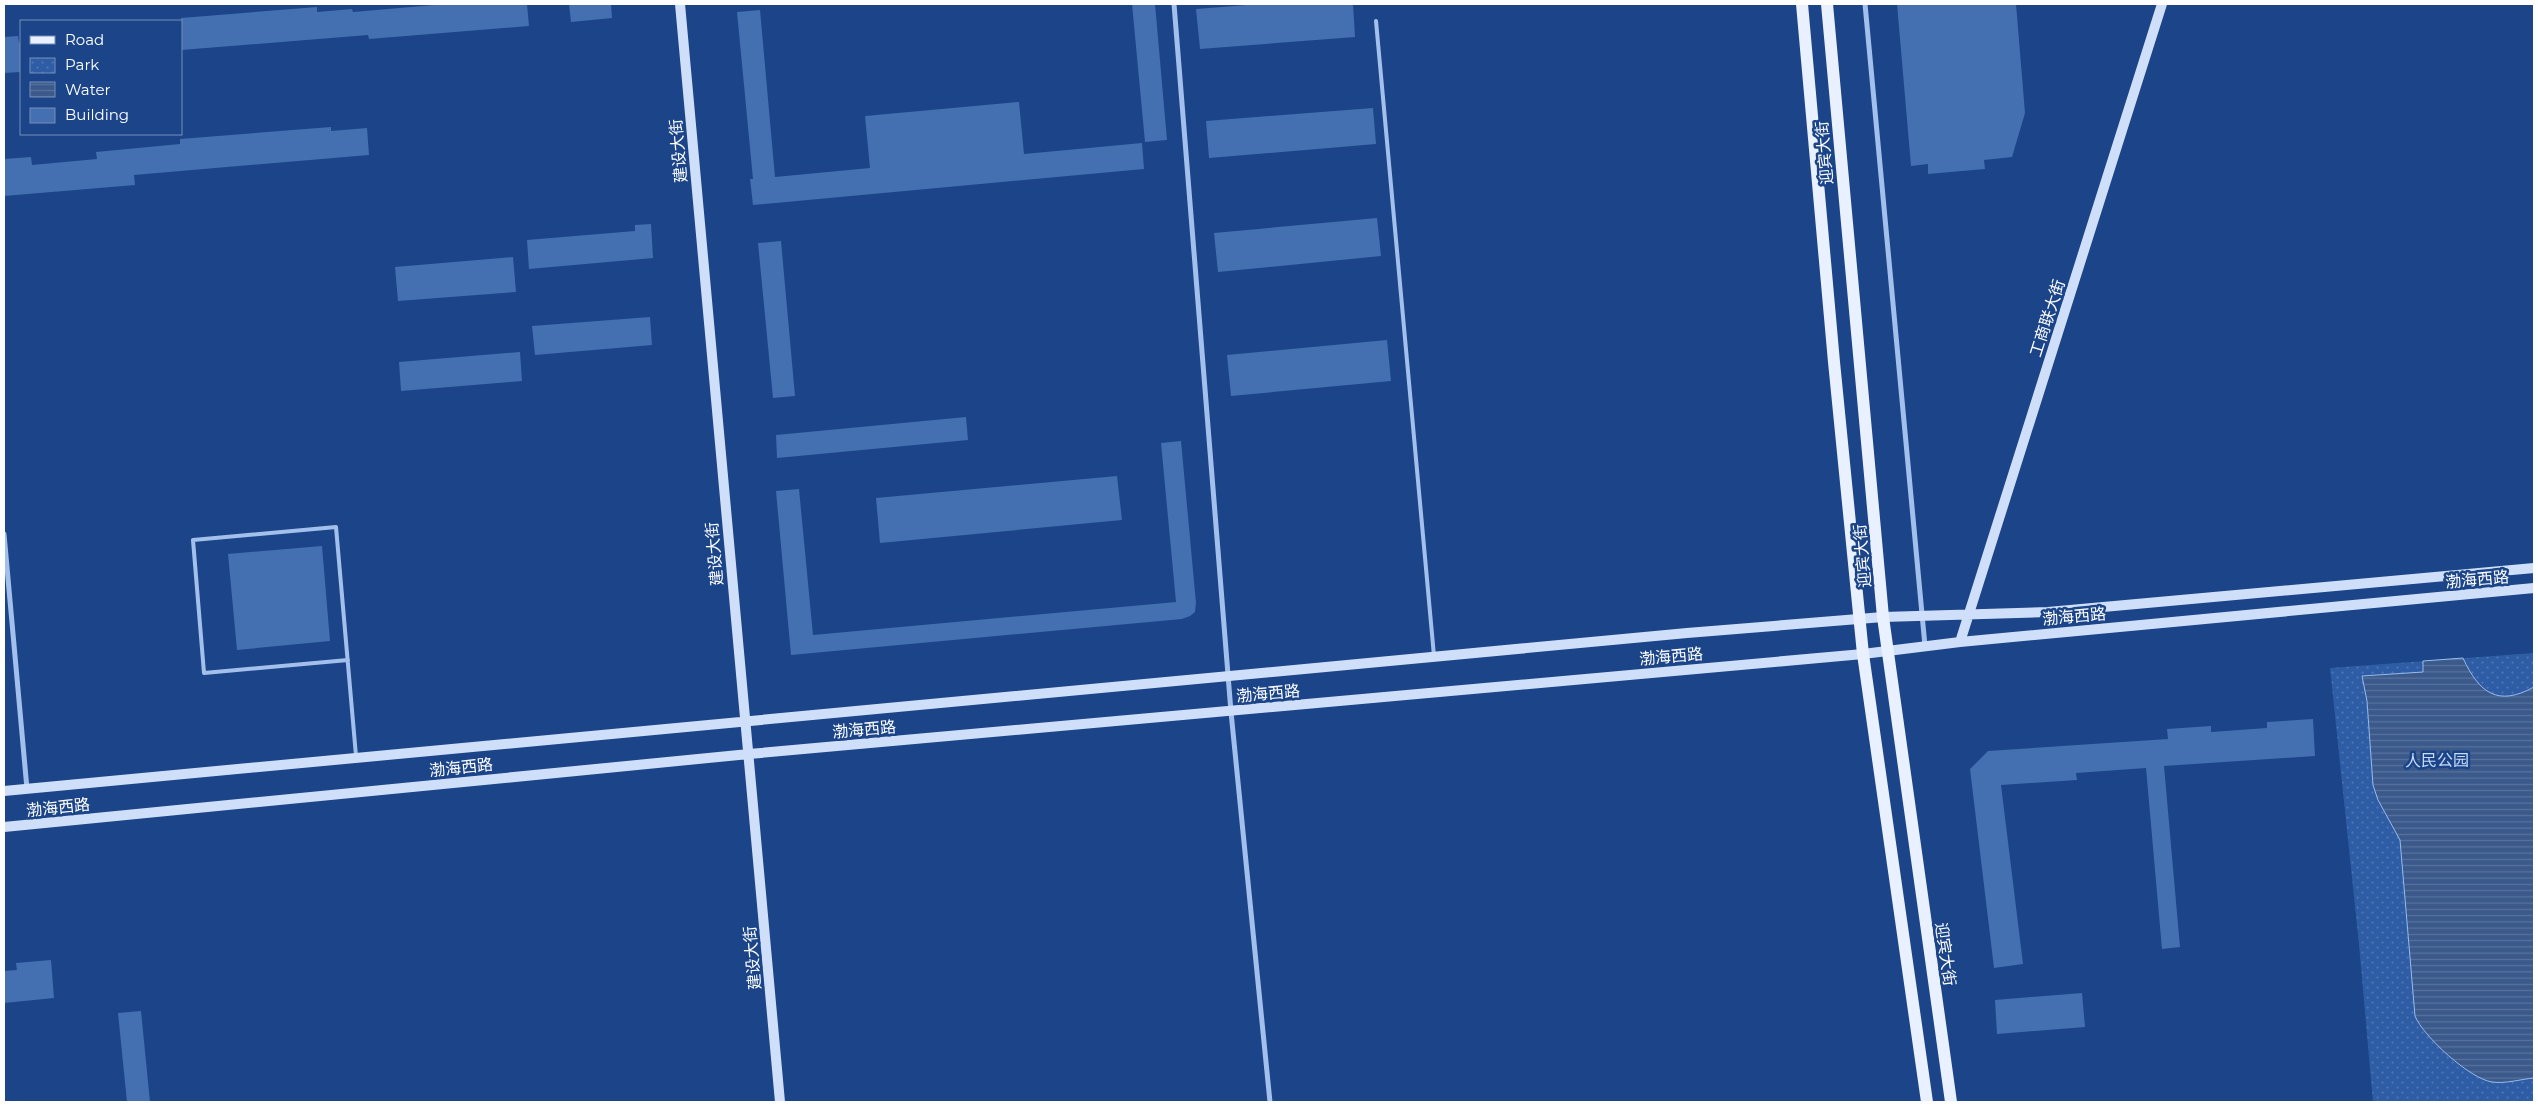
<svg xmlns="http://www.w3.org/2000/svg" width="2538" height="1106" viewBox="0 0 2538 1106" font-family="Montserrat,'Noto Sans SC',sans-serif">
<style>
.park{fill:url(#park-dots)}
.water{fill:url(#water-rules);stroke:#96bbee}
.building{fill:#446fb1}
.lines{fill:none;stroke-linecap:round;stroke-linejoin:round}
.lane{stroke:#a3c0ec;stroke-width:4}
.street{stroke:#a3c0ec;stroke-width:5}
.secondary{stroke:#d0dff9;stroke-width:10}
.primary{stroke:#e9f0ff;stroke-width:12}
.labels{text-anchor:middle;stroke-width:5;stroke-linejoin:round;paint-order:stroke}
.street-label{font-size:16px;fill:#fff;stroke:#1b4588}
.park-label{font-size:16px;fill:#c9dcf9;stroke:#1b4588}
</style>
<defs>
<pattern id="park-dots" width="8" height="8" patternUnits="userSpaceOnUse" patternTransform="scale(1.25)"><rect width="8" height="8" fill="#2e5da6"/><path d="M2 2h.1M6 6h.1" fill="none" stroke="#4d75b3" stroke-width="1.8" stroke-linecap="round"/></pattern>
<pattern id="water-rules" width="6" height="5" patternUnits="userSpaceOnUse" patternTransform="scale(1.25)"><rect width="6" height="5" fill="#3b598b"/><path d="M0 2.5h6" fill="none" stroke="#58729c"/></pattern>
</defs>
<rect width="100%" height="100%" fill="#1b4588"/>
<path class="park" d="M2534,653V1102H2373L2359,944L2330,668Z"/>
<path class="water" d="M2463,658C2479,693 2498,707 2534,687V1078C2522,1079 2505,1084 2492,1082C2470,1079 2423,1036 2415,1016L2400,840L2378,800L2373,785L2367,701L2362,676L2423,672V661Z"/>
<path class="building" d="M446,4H527L529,26L369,39L368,35L181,50V18L317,7V12L352,9L353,12Z
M569,4H611L612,18L571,22Z
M1132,4H1155L1167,140L1145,142Z
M1260,4H1353L1355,37L1200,49L1196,9Z
M1897,4H2016L2025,113L2012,157L1984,160L1985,169L1928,174V164L1911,166Z
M760,10L775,177L870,168L865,116L1019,102L1024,154L1142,143L1144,169L753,205L750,179H753L737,12Z
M18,36L19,43H21V72L4,73V37Z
M1373,108L1376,144L1209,158L1206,121Z
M331,127V131L367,128L369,155L134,175L135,185L4,196V159L31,157L32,165L97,159L96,152L180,144V139Z
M1377,218L1381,256L1218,272L1214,233Z
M651,224L653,258L529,269L527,240L635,231V225Z
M781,241L795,396L773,398L758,243Z
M513,257L516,292L398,301L395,267Z
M650,317L652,345L535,355L532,326Z
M1387,340L1391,381L1231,396L1227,355Z
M520,352L522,381L401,391L399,362Z
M966,417L968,440L777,458L776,435Z
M1181,441L1196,603L1195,612L1190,616L1182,619L791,655L776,491L799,489L813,635L1176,602L1161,443Z
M1117,476L1122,520L880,543L876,498Z
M322,546L330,641L237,650L228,554Z
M2313,719L2315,756L2164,766L2180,947L2162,949L2146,768L2076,773L2077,780L2001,785L2023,964L1994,968L1970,769L1988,751L2168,739L2167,729L2211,726V732L2267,728V722Z
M51,960L54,998L4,1003V971L17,970L16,963Z
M2082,993L2085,1027L1997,1034L1995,1000Z
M141,1011L150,1102H127L118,1013Z"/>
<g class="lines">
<path class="lane" d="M1376,21L1434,656
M348,660L204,673L193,540L336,527L356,756"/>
<path class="street" d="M1174,4L1231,712L1270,1102
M1865,4L1925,646
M4,534L27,789"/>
<path class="secondary" d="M680,4L780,1102
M1960,642L2162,4
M4,791L1687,633L1883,617L2048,612L2534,568
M4,827L749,754L1863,654L1960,642L2534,588"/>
<path class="primary" d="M1802,4L1834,362L1863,654L1927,1102
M1827,4L1883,617L1951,1102"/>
</g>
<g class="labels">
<g class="street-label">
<text transform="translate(678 151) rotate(-95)" y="6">建设大街</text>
<text transform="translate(1824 153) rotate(-95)" y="6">迎宾大街</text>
<text transform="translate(2047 318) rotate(-72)" y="6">工商联大街</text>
<text transform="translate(714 554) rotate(-95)" y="6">建设大街</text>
<text transform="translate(1862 556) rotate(-95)" y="6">迎宾大街</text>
<text transform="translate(2477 579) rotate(-5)" y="6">渤海西路</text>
<text transform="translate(2074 616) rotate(-5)" y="6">渤海西路</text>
<text transform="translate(1671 656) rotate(-5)" y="6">渤海西路</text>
<text transform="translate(1268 693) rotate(-5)" y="6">渤海西路</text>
<text transform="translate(864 729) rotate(-5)" y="6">渤海西路</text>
<text transform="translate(461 767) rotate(-6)" y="6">渤海西路</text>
<text transform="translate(58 807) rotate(-6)" y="6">渤海西路</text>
<text transform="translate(1946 954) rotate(82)" y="6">迎宾大街</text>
<text transform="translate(752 958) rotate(-95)" y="6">建设大街</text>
</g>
<g class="park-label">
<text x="2437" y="766">人民公园</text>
</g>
</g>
<rect width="2538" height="1106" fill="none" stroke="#ffffff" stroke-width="10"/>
<rect x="20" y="20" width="162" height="115" fill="#1b4588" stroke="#768fb8"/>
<rect x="30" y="36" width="25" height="8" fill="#e9f0ff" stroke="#768fb8"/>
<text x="65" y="45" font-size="15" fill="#ffffff">Road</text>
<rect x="30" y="58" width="25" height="15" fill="url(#park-dots)" stroke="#768fb8"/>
<text x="65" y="70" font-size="15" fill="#ffffff">Park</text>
<rect x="30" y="82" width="25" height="15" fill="url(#water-rules)" stroke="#768fb8"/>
<text x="65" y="95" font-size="15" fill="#ffffff">Water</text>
<rect x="30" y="108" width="25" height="15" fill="#446fb1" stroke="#768fb8"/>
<text x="65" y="120" font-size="15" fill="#ffffff">Building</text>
</svg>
